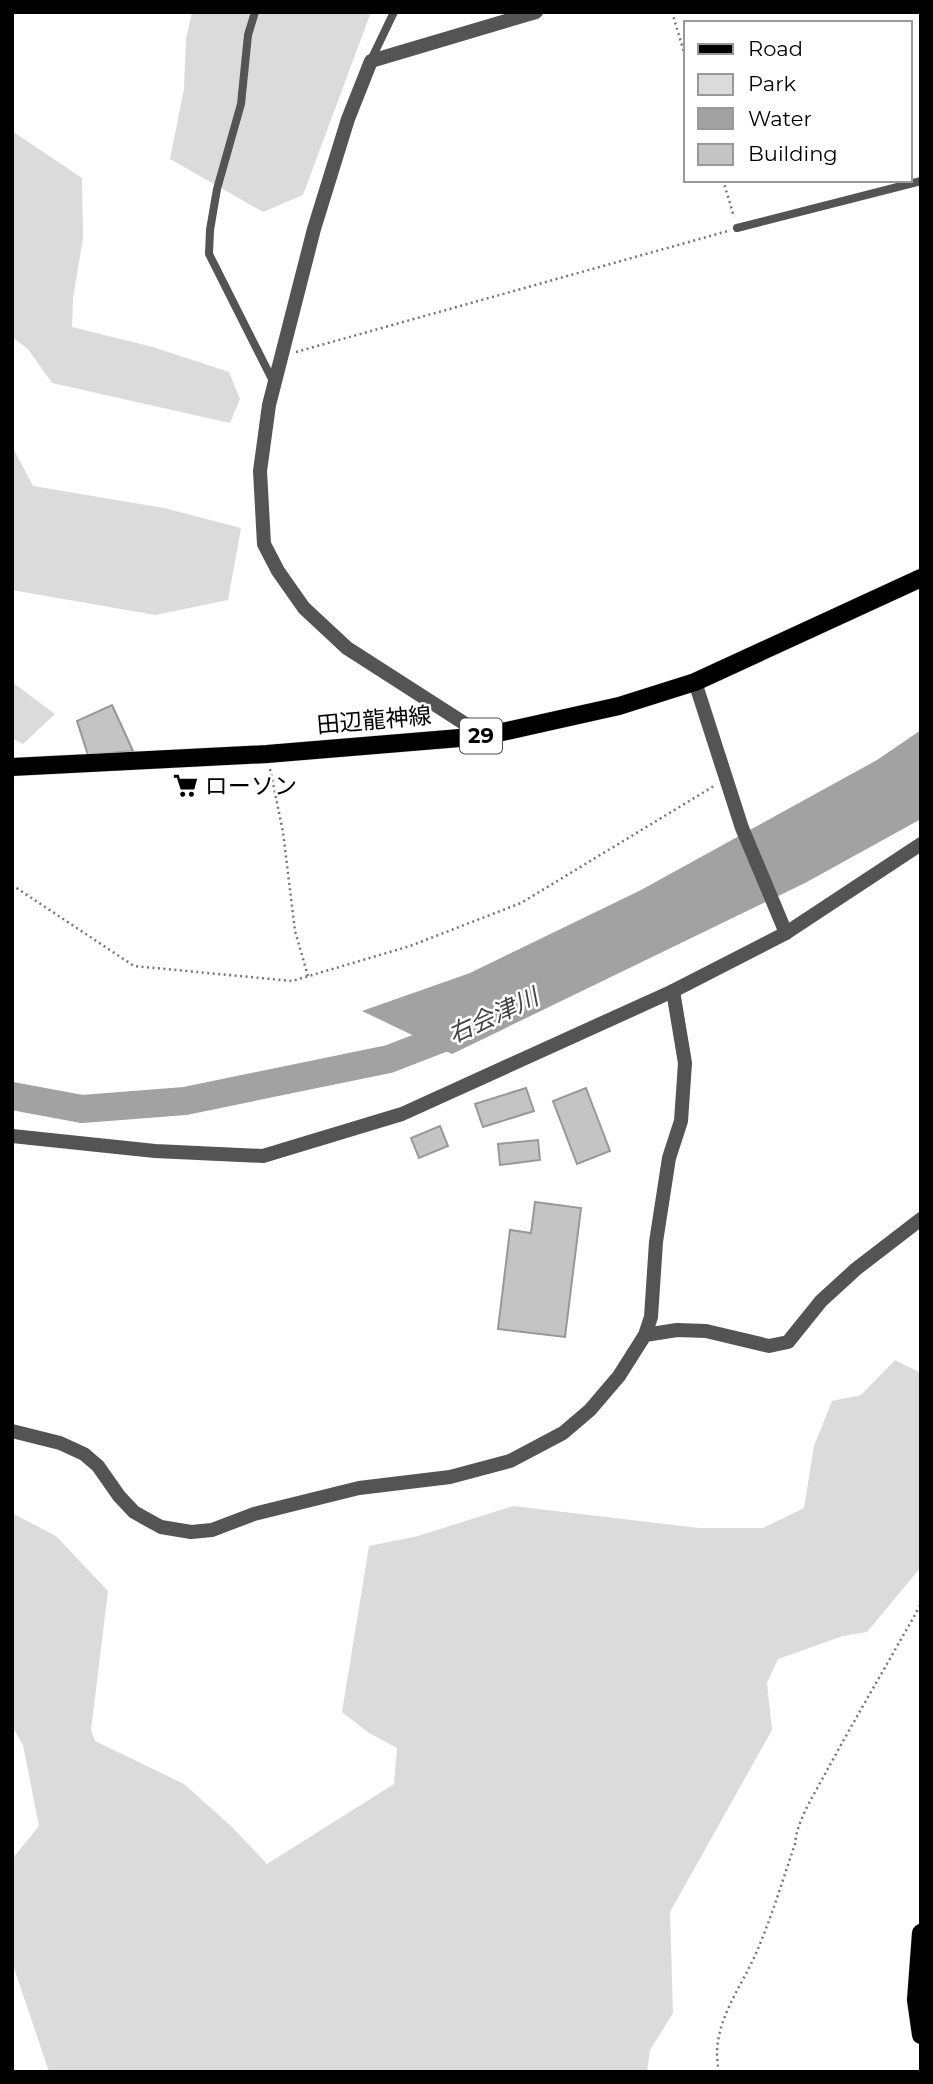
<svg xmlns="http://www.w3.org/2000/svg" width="933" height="2084" viewBox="0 0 933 2084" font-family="Montserrat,'Noto Sans JP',sans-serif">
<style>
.green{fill:#dbdbdb}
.water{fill:#a2a2a2}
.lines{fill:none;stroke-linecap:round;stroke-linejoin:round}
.river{stroke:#a2a2a2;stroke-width:28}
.building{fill:#c4c4c4;stroke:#989898;stroke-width:2}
.primary-casing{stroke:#dbdbdb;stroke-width:19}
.path{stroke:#767676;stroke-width:2.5;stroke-dasharray:2 3.5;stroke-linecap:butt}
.service{stroke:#545454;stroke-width:8}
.minor{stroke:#545454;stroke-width:14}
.tertiary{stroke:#545454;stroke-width:14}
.primary{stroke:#000;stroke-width:18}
.labels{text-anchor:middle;stroke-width:5;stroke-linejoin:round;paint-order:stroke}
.shield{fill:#fff;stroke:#4c4c4c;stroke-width:2}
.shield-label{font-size:21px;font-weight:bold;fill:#000}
.street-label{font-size:23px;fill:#000;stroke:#fff}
.poi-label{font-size:23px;fill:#000;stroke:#fff;text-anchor:start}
.water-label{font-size:24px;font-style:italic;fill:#434343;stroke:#fff}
</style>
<rect width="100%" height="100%" fill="#fff"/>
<path class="green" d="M192,12H371L303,195L263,212L170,159L184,89L186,39Z
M12,131L82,178L83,238L73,298L72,327L153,347L229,372L240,399L230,423L52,383L28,349L12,337Z
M12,446L33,486L164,508L241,528L228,600L155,615L12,590Z
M12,682L55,714L23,744L12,738Z
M895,1360L921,1373V1567L867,1632L843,1636L778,1659L767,1683L772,1730L670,1912L673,2013L650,2050L647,2072H50L48,2069L12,1962V1859L39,1826L23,1745L12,1726V1513L56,1536L108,1591L91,1730L95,1741L184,1784L232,1827L267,1864L394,1784L397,1748L369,1733L342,1712L369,1546L418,1536L513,1506L699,1528H763L804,1508L814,1446L832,1401L861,1395Z"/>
<path class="water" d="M921,730V819L805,883L452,1054L362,1011L470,973L641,890L877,760Z"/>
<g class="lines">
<path class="river" d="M12,1096L82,1109L185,1101L389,1059L464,1030"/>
</g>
<path class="building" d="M112,705L133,751L88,755L77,721Z
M526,1088L534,1111L483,1127L475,1104Z
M586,1088L610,1151L577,1164L553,1101Z
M440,1126L448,1146L419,1158L411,1138Z
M538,1140L540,1160L500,1165L498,1144Z
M535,1202L581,1208L565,1337L498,1329L510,1230L531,1233Z"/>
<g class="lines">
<defs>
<path id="primary" d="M12,767L267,754L484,736L619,706L695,682L921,578
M921,1933L916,2000L921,2035"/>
</defs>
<use href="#primary" class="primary-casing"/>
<path class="path" d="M672,12L686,59
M723,180L734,217
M296,352L728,231
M270,769L283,832L295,931L308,976
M12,885L134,966L292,981L410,946L521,903L714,786
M719,2072C709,2026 740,1991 757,1951C772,1916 783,1879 795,1844C797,1820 814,1795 825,1774C856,1717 889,1661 921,1604"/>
<path class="service" d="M255,12L248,35L241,104L217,189L210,230L209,254L273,381
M371,60L394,12
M737,228L921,181"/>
<path class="minor" d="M695,682L742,828L786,933
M484,736L347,648L304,608L278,571L264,544L260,471L269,405L314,229L348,119L371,61L536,12
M645,1335L677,1330L706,1331L769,1346L788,1342L821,1301L856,1269L921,1219
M12,1431L60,1443L84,1454L98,1466L119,1496L134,1512L161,1527L191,1532L212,1530L254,1514L359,1488L450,1477L510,1461L563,1433L590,1410L619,1376L645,1335L651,1317L656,1242L669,1158L681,1121L685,1063L673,991"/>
<path class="tertiary" d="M12,1136L155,1151L263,1156L402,1114L673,991L786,933L921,844"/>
<use href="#primary" class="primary"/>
</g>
<defs>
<symbol id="supermarket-bare" viewBox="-9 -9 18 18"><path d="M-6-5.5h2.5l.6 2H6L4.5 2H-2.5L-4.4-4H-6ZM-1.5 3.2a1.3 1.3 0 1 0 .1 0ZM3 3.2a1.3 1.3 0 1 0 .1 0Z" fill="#000" stroke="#fff" stroke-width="2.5" paint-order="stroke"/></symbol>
</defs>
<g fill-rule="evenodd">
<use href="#supermarket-bare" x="168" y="768" width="35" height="35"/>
</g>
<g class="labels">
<rect class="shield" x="460" y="718.5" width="42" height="35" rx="5"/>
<g class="shield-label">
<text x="481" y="743">29</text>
</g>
<g class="street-label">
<text transform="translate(374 720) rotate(-5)" y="8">田辺龍神線</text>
</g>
<g class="poi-label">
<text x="205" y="794">ローソン</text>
</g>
<g class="water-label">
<text transform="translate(493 1016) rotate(-25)" y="8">右会津川</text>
</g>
</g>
<rect width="933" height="2084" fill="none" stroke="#000000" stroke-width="28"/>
<rect x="684" y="21" width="228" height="161" fill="#ffffff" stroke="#999999" stroke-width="2"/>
<rect x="698" y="44" width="35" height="10" fill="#000000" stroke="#999999" stroke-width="2"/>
<text x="748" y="56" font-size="21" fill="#000000">Road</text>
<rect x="698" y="74" width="35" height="21" fill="#dbdbdb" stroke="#999999" stroke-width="2"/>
<text x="748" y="91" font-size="21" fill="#000000">Park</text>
<rect x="698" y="108" width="35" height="21" fill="#a2a2a2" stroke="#999999" stroke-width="2"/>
<text x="748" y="126" font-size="21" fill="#000000">Water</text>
<rect x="698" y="144" width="35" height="21" fill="#c4c4c4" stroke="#999999" stroke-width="2"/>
<text x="748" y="161" font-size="21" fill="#000000">Building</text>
</svg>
